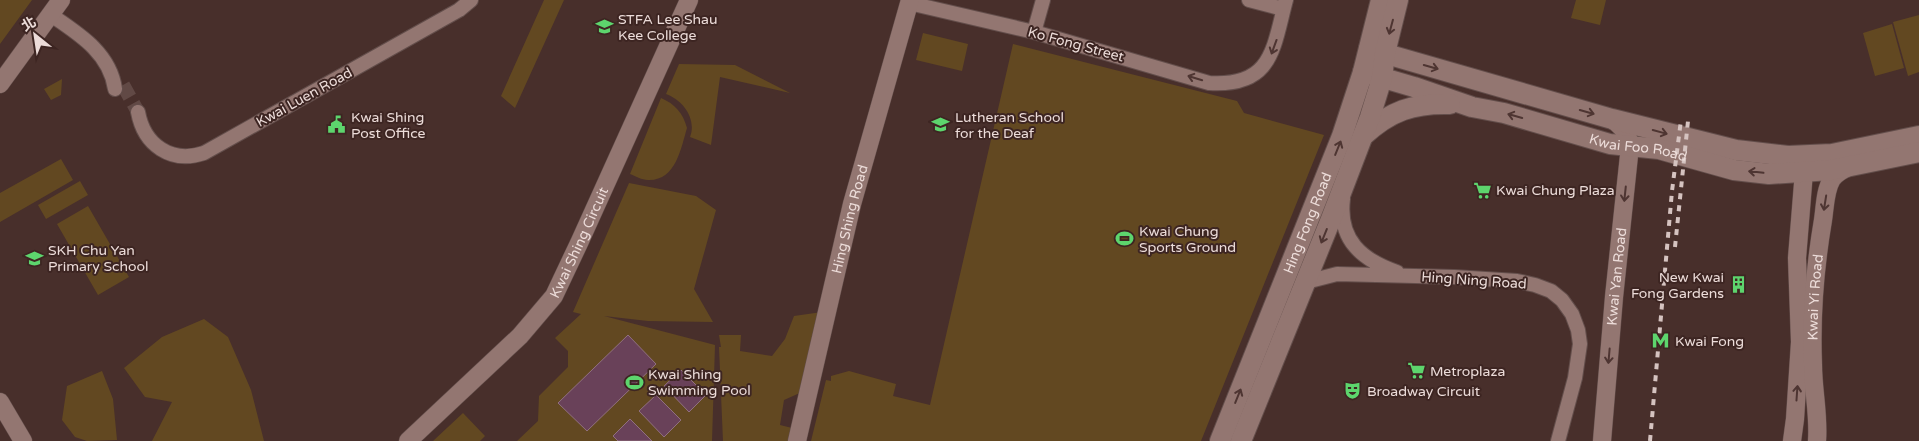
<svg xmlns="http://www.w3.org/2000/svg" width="1919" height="441" viewBox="0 0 1919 441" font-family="'Varela Round','Noto Sans TC',sans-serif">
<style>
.green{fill:#624821}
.water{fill:#694159;stroke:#90707f}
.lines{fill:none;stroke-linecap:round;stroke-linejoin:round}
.minor-tunnel{stroke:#614945;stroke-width:14;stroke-dasharray:14 7;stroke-linecap:butt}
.minor-casing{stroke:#634e4b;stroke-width:16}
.tertiary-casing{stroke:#634e4b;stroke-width:19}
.secondary-casing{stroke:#634e4b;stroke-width:22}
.minor{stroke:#937671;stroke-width:14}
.tertiary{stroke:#937671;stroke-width:18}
.secondary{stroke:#937671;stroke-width:20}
.rail{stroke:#d5c3c0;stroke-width:4;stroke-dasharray:6 6;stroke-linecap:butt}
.oneway{stroke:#4e3532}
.labels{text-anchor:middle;stroke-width:4;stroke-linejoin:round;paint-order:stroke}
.poi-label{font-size:14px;fill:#ecdcd9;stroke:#3d2522;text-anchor:start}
.street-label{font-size:14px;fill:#ecdcd9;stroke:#3d2522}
</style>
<rect width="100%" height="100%" fill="#482f2b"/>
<path class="green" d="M0,0H32L0,44Z
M544,0H564L515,108L501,96Z
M1576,0H1606L1600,25L1571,18Z
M1919,15V72L1908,76L1893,22Z
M1892,24L1904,68L1875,76L1863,33Z
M923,33L968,44L962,71L916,60Z
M1013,44L1237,101L1244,113L1324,135L1201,441H811L826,380L831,381V376L849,371L896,384L893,396L930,405Z
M679,64L735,65L790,93L720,77L711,145L690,137C697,119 683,100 666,94Z
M62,79L61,95L51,100L44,89Z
M661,98C675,104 683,113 687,128C681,148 676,181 648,180C642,180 635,176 630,174Z
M61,159L73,180L0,222V193Z
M80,181L88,195L46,219L38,205Z
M629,183L696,196L716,210L694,289L713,322L648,321L604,316L715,345L712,441H517L538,421L539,396L568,367V351L555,338L581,314L573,312Z
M88,206L129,277L98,295L57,224Z
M822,312L802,392L784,400L780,425L792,428L790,441H723L719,347H721L719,335H741L740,351L772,356L785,339L794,316Z
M204,319L228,337L251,390L264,441H152L172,402L145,397L124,368L162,337Z
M102,371L113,399L117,440L87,441L75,437L62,420L67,386Z
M463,413L485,436L480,441H433Z"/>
<path class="water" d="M628,335L656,364L587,431L558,403Z
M681,370L706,395L689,412L664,386Z
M656,395L681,420L664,437L639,411Z
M630,419L652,441H618L613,436Z"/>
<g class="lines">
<path class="minor-tunnel" d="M123,85L138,112"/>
<defs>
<path id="minor" d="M1249,0L1283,9
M909,3L1034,32L1209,83C1273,87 1273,48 1286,0
M51,15C79,34 110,53 115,89
M1034,32L1043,0
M138,112C144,145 171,164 204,153L459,10L471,0
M1343,199C1338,240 1362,260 1397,272
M1306,282L1337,274L1454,277L1517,281L1535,285L1551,291L1562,300L1572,314L1578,330L1580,344L1575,378L1558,441"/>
<g id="tertiary">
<path d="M0,84L61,0"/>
<path d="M0,402L23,441"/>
<path id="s1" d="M408,441L520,336L554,296L580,241L689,0"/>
<path id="s2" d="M797,441L852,204L910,0"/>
<path id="s3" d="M1602,441L1614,297L1630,146C1628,133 1622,127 1612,119"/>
<path d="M1792,441L1795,419L1800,342L1797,258L1805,159"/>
<path id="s4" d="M1817,441C1819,415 1813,390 1813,365C1811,317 1815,267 1823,220C1825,207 1825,190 1832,179C1837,172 1844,169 1851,166"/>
</g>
<g id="secondary">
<path d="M1369,49L1612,119L1736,150L1788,156L1832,154L1919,136"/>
<path id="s5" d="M1363,72L1414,87L1472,107L1504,113L1610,144L1659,149L1734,170L1769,174L1831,170L1919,152"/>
<path d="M1363,136C1390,111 1413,103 1450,104"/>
<path id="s6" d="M1220,441L1342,136L1363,72L1381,0"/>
<path d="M1241,441L1331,219L1370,117L1382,78L1385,53L1398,0"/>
</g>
</defs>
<use href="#minor" class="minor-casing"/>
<use href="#tertiary" class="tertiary-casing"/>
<use href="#secondary" class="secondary-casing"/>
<use href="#minor" class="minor"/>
<use href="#tertiary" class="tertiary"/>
<use href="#secondary" class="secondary"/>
<path class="rail" d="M1675,247L1688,121
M1650,441L1672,191L1681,120"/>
</g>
<defs><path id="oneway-shaft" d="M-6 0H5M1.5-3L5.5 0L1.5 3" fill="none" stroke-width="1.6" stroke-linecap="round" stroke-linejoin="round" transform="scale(1.25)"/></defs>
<g class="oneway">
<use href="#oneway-shaft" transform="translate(1391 27) rotate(105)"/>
<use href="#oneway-shaft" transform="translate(1274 47) rotate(110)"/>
<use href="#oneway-shaft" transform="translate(1431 67) rotate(16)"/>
<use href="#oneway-shaft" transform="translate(1195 78) rotate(-163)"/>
<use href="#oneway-shaft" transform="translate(1587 112) rotate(16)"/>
<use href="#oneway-shaft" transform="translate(1515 116) rotate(-164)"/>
<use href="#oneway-shaft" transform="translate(1660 132) rotate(15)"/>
<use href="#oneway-shaft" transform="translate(1338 148) rotate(-68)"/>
<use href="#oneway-shaft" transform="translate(1756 172) rotate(-174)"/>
<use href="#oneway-shaft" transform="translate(1625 194) rotate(96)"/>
<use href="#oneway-shaft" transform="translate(1825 203) rotate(99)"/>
<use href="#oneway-shaft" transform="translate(1324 236) rotate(112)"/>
<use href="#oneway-shaft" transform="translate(1609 356) rotate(95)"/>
<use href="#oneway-shaft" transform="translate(1797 393) rotate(-86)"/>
<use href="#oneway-shaft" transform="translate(1238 396) rotate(-68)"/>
</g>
<defs>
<symbol id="school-bare" viewBox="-9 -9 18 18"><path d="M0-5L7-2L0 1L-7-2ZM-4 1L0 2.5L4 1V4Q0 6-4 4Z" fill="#5dd56d" stroke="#3d2522" stroke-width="2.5" paint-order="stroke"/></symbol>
<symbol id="civic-bare" viewBox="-9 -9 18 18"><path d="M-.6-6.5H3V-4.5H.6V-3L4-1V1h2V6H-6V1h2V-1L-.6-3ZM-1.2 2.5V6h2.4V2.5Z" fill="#5dd56d" stroke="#3d2522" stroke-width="2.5" paint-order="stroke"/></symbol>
<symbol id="supermarket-bare" viewBox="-9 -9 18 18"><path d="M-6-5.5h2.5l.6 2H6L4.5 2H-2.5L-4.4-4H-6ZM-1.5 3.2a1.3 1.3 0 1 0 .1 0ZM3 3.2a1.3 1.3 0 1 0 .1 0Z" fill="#5dd56d" stroke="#3d2522" stroke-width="2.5" paint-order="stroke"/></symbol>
<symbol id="stadium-bare" viewBox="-9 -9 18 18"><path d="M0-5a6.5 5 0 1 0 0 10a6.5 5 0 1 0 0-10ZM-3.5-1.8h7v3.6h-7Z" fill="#5dd56d" stroke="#3d2522" stroke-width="2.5" paint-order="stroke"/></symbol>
<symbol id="building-bare" viewBox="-9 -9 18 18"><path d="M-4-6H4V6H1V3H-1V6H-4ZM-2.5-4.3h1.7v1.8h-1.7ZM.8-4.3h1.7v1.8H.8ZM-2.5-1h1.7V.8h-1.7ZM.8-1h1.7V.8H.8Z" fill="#5dd56d" stroke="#3d2522" stroke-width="2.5" paint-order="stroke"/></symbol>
<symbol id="metro-bare" viewBox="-9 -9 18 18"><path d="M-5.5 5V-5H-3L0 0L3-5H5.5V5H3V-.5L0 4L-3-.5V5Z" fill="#5dd56d" stroke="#3d2522" stroke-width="2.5" paint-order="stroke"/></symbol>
<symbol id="theatre-bare" viewBox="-9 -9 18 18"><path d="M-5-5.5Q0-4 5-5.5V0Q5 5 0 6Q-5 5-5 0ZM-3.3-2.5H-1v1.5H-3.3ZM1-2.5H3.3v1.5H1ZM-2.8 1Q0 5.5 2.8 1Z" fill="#5dd56d" stroke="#3d2522" stroke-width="2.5" paint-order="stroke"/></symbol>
</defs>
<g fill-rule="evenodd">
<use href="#school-bare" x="592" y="14" width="25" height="25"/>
<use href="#civic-bare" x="324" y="112" width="25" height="25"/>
<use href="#school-bare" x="928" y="112" width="25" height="25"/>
<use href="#supermarket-bare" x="1470" y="178" width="25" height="25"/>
<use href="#stadium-bare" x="1112" y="226" width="25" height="25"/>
<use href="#school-bare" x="22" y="246" width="25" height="25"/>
<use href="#building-bare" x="1726" y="272" width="25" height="25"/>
<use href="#metro-bare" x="1648" y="328" width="25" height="25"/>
<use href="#supermarket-bare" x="1404" y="358" width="25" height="25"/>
<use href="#stadium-bare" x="622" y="370" width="25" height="25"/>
<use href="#theatre-bare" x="1340" y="378" width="25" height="25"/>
</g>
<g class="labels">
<g class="poi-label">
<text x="618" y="24">STFA Lee Shau<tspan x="618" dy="16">Kee College</tspan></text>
<text x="351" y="122">Kwai Shing<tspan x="351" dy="16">Post Office</tspan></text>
<text x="955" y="122">Lutheran School<tspan x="955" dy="16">for the Deaf</tspan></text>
<text x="1496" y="195">Kwai Chung Plaza</text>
<text x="1139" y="236">Kwai Chung<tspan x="1139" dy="16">Sports Ground</tspan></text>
<text x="48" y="255">SKH Chu Yan<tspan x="48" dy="16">Primary School</tspan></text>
<text x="1724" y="282" text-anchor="end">New Kwai<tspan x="1724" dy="16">Fong Gardens</tspan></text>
<text x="1675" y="346">Kwai Fong</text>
<text x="1430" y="376">Metroplaza</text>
<text x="648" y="379">Kwai Shing<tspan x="648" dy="16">Swimming Pool</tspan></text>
<text x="1367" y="396">Broadway Circuit</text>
</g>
<g class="street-label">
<text transform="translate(1076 44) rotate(15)" y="5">Ko Fong Street</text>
<text transform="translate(304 97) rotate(-29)" y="5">Kwai Luen Road</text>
<text dy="5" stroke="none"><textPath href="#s5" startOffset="286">Kwai Foo Road</textPath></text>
<text dy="5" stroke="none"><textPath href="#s2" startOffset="228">Hing Shing Road</textPath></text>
<text dy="5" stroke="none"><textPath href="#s6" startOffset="235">Hing Fong Road</textPath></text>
<text dy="5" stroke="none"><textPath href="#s1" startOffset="265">Kwai Shing Circuit</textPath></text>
<text dy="5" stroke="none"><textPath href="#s3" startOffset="165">Kwai Yan Road</textPath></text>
<text transform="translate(1474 280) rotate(4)" y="5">Hing Ning Road</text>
<text dy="5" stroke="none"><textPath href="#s4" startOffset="144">Kwai Yi Road</textPath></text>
</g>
</g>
<g transform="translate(35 35) rotate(330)" stroke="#3d2522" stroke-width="4" paint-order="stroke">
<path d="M0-4L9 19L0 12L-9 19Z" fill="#ecdcd9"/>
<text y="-8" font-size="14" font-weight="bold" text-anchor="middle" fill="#ecdcd9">北</text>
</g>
</svg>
